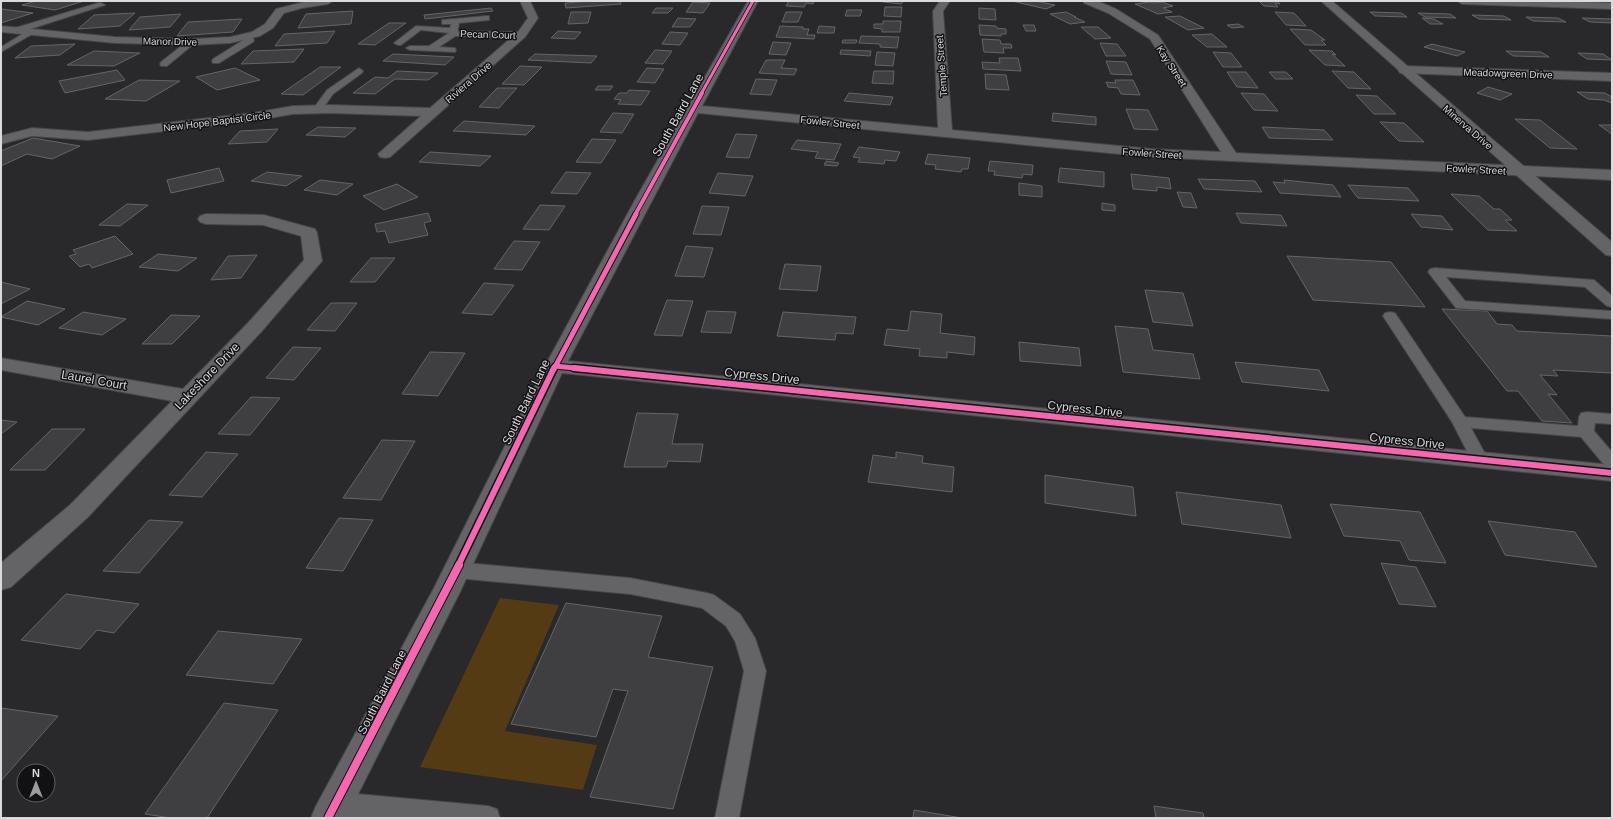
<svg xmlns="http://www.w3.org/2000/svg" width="1613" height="819" viewBox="0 0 1613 819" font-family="Arial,sans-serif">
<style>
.green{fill:#543b13}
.building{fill:#3f3e40;stroke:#656466}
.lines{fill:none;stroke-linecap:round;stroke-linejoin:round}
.service-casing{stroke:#464548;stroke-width:2}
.minor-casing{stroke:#464548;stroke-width:2}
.tertiary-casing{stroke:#464548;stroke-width:2}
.service{fill:#646365;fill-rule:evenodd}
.minor{fill:#646365;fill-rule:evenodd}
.tertiary{fill:#646365;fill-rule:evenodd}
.cycleway-far4-casing{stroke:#111013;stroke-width:4.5}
.cycleway-far3-casing{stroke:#111013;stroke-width:5.5}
.cycleway-far2-casing{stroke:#111013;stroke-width:7}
.cycleway-far1-casing{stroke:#111013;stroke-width:9}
.cycleway-casing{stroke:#111013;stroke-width:10}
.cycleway-far4{stroke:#f766af;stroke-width:3}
.cycleway-far3{stroke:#f766af;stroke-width:4}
.cycleway-far2{stroke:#f766af;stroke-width:5}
.cycleway-far1{stroke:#f766af;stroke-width:6}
.cycleway{stroke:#f766af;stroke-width:8}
.labels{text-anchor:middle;stroke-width:3;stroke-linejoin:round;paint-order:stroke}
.far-street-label{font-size:10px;fill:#dad9dc;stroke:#111013}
.street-label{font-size:12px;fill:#dad9dc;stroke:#111013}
</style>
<rect width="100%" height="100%" fill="#29282b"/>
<path class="green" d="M500,598L559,605L505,731L597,745L583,790L420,767Z"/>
<path class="building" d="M36,1H84L55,10L22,5Z
M591,1H620L621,4L566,8L565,3Z
M789,1H814L813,4L806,3L804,7L786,6Z
M875,1H904L901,4Z
M1012,1H1036L1055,5L1046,9Z
M1259,1H1277L1280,4L1275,3L1278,7L1264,6Z
M693,2L710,3L703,13L686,12Z
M1150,2L1154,3L1162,2L1173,6L1163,8L1172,12L1158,14L1135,4Z
M885,7H902L901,17L884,16Z
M491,8L493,11L425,19L424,15Z
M656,8H673L668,13H652Z
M979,8L995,9L996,20L979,19Z
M1,9L33,13L1,23Z
M847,10H862L860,16H845Z
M353,11L351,24L298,28L306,14Z
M571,12H591L588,23L568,24Z
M786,12H802L798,22H782Z
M1066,12L1076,17H1074L1085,22L1070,24L1050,14Z
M1275,12L1294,13L1306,26L1286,25Z
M1370,12L1401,13L1407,17L1375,16Z
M135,13L120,26L78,29L94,15Z
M1418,13L1450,14L1456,18L1425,17Z
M181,14L170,27L129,30L140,17Z
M1472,15L1504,16L1511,20L1479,19Z
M1180,16L1204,28L1188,30L1165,17Z
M1526,17L1558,18L1566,22L1533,21Z
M678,18L696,19L690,27H672Z
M1422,18L1434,19L1443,24H1430Z
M1582,18L1612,19V23L1590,22Z
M242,19L233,32L177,36L188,22Z
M883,21H901L900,32H882V29L874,28V24H883Z
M389,23H406L375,45L358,44Z
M1238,24L1244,27L1232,28L1227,25Z
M979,25L996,26L997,28L1006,29V34H1001V36L980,35Z
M1023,25H1034L1036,31H1026Z
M780,26L803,27V29H809L807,35H815L814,39L776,37Z
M819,26L835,27L834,33H817Z
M1081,27H1098L1111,38L1095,39Z
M1290,29L1311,30L1325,40H1321L1326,45H1305Z
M335,31L327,43L275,46L284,34Z
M558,31L581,32L575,39L551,38Z
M670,32L688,33L680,45L662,44Z
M1212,34L1227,47H1207L1192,35Z
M861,36L899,37L897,48L880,47V44L859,43Z
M982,39L1000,40L1001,44H1011L1012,48H1003L1004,53L984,52Z
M843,40H857L856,43H842Z
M773,42L791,43L786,55L769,54Z
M1100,43L1117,44L1126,56H1106Z
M75,44L60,55L15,58L31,46Z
M1432,44L1465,52L1457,56L1424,47Z
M304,49L294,62L241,64L253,51Z
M655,50L672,51L663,64L645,63Z
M841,50L871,51L870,56L840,54Z
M1309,50L1332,51L1336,55L1332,54L1345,66L1325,65Z
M94,51L140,53L114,66L67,65Z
M1506,51L1541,52L1549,57L1513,56Z
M877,52L895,53L893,66L875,65Z
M1213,52L1231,53L1242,67H1223Z
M1578,53L1603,54L1612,60L1587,59Z
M393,54L454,57L445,65L383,61Z
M535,54L597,56L591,63L528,60Z
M999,58H1018L1021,71L983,69L982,62L1000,63Z
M766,60H785L781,68L797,69L794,75L759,73Z
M1106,61L1126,62L1132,75L1111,74Z
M520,66L542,67L524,85L502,84Z
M320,67H341L303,95L281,94Z
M235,68L260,80L217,90L196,77Z
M647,68L664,69L655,83L637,82Z
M117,70L125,80L65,93L59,81Z
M397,71L438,73L428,80L395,79L375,94L353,93L375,77L388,78Z
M874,71H894L893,84L872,83Z
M1332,71L1354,72L1371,89L1348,88Z
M1227,72H1246L1258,88L1237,87Z
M1269,72H1286L1293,79H1275Z
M985,74L1006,75L1009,90L986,89Z
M756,79L777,80L771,95L750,94Z
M139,80L180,81L146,101L105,99Z
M1115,80H1133L1140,95L1121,94L1118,88L1108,87L1106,82L1116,83Z
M598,86H613L610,90H595Z
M1488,87L1512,94L1500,100L1477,93Z
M497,88H517L499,108L479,107Z
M629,90L650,91L641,105L618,104L621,100L614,99L619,93H627Z
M1577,92L1605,93L1612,97V103L1604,100L1588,99Z
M849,93L893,97L890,105L844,101Z
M1241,93L1264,94L1278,111L1254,110Z
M1356,95L1377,96L1396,114H1374Z
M1126,109L1148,110L1158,130L1134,129Z
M613,113L634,114L622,133L600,132Z
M1053,113L1096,117V125L1052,121Z
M1515,119L1540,120L1577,149L1550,148Z
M464,121L535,126L526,135L453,131Z
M1380,122L1404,123L1424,142L1399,141Z
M1599,125H1612V134Z
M318,127L356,128L345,137L306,135Z
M1262,127L1324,130L1333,140L1269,138Z
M278,129L267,142L228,144L240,131Z
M736,134L757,135L749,158L726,157Z
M33,138L80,146L52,159L27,154L1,166V151Z
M592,139L616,140L601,163L576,162Z
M797,140L841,144L834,160L815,158L818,152L791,149Z
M859,147L900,152L896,161L885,160L884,164L858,162L860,158L853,157Z
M430,152L491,156L480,166L419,162Z
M928,154L970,158L968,169H962L961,172L935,169L936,165L925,164Z
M826,161L839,163L837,166L824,165Z
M990,161L1033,165L1032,175L1023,174L1022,178L994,175L995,171H988Z
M219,168L224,181L171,193L167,180Z
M1060,168L1104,172V187L1058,182Z
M267,172L302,176L286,186L251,181Z
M566,172L591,173L577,194L551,193Z
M718,173L753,176L745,196L709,193Z
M1131,174L1169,178L1171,189L1157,187V191L1133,189Z
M1198,179L1255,181L1262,192L1204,189Z
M320,180L353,184L337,195L304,190Z
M1284,180L1333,185L1341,197L1280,193L1273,182L1285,183Z
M1019,183L1042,186V197L1019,195Z
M397,184L418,197L384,210L363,196Z
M1348,185L1408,188L1419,201L1358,198Z
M1177,192L1191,193L1197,208L1183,207Z
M1451,194L1479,196L1494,209H1500L1512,220H1505L1517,231L1488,230Z
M1102,203L1115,205V211L1102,210Z
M127,204L148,205L120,226L99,225Z
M540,205L565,206L549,230L523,229Z
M702,206L729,207L721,235L693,234Z
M428,213L431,221L424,223L428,235L389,243L385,231L377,232L375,224Z
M1236,213L1281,215L1287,226L1241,223Z
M1411,214L1442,216L1453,230L1421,227Z
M115,236L133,254L92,268L89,264L80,267L69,256L76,254L73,250Z
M514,241L540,242L522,270L494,269Z
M686,246L713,248L704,277L675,276Z
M158,254L197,258L178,271L139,267Z
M257,255L241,278L211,280L228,256Z
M1287,256L1391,262L1425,307L1313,300Z
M371,258H395L375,282H350Z
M785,264L821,266L817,291L779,289Z
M1,282L30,289L3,303H1Z
M484,283L514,285L492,315L462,313Z
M1145,290L1183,293L1193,326L1153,322Z
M667,300L693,301L682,336L654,335Z
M27,301L65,309L38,325L1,317Z
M331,303H357L335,331L307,330Z
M1442,309L1487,311L1497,324L1512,325L1517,331L1612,336V373L1553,370L1558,376L1540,375L1557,395L1548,394L1572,423L1542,421L1518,391H1507Z
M707,311L736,312L731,333L701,332Z
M911,311L942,314L940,333L975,337L974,355L947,352V358L919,356L920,349L884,345L887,329L908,331Z
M83,312L126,319L102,335L59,328Z
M783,312L856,317L853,334L836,333L835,340L777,336Z
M171,315L200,316L172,344H142Z
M1115,326L1148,329L1153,350L1193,354L1200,379L1123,372Z
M1019,342L1079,348L1081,366L1020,361Z
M293,347L321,348L294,380L266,378Z
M430,352L465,353L438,396L402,394Z
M1235,362L1319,370L1329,391L1242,382Z
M251,397L280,398L250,435L218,434Z
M637,413L678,414L672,444H703L700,462L668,461L666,467H624Z
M1,420L17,422L1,434Z
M52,429H85L45,470H10Z
M382,440L415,441L381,500L343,498Z
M206,452L238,454L202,497L169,495Z
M896,452L923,456L922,463L954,467L952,492L868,482L873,455L896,458Z
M1045,475L1133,487L1136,516L1045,503Z
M1176,492L1281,505L1291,538L1182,524Z
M1330,504L1420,512L1446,563L1409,560L1400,541L1344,536Z
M339,518L373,520L343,571L306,568Z
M149,520L183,522L139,573L103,571Z
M1488,521L1575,532L1597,567L1505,555Z
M1381,563L1416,567L1436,607L1399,604Z
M66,594L139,604L114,633L97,630L80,649L21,640Z
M566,603L662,616L648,657L713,667L673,809L590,797L628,691L613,689L596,737L511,724Z
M218,631L302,639L273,684L186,675Z
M224,703L278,710L207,818H171L145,814Z
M1,708L58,716L1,781Z
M1154,806L1203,813L1204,818H1156Z
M914,810L962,818H913Z"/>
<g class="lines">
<defs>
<path id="service" d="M98,3H101L105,5L21,32H15L14,30L15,28Z
M486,16H489V20L459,23L457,35L439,47L455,48L456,50L455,52L410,50L406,48L410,46H429L449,33L421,30L401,45H398L394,43L416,26L450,28L451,24H442V20Z
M29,30H32L36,32L1,52V47Z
M244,34H250L254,40L253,42L219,63H213L212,61L213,59L245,39L243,36Z
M189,40H195L196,42L167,66H161L160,64L161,62Z
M359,68L363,71L362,73L333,94L321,111H315L313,109L327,90Z
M1435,268L1594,280L1612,296V307L1607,306L1585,287L1446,277L1465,301L1612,311V319L1456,308L1428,272L1430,269Z
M1390,312L1395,313L1465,417L1578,426L1579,417L1581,413L1587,412L1612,414V424L1595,423L1594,431L1612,452V469L1606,467L1581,437L1471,428L1488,459L1485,463L1479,465L1473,463L1452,422L1383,316L1385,313Z
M456,562L630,578L707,593L714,595L740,614L755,638L766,671L739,818H715L744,671L735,641L726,626L702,608L630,594L456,578L449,575L446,570L449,565Z
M336,792L488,806L497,809L500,818H357L336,816L327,813L324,804L327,795Z"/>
<path id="minor" d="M308,1H333L328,4L302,8L284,13L273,28L260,36L230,43L192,45L115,43L1,32V26L115,37L192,39L230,37L252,32L265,24L276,9Z
M520,1H530L538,18L525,37L390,157L385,158L380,157L378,154L421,116L330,113L293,114L252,121L88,140L32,136L1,144V136L32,128L88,132L252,113L293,106L330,105L430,108L511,38L454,36L450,35L449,33L450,31L518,32L528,18Z
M748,1H758L702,106L938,128L933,11L940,1H950L943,11L952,130L1151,149L1221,152L1150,39L1108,13L1084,3L1083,1H1097L1116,9L1158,35L1236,153L1612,170V180L1151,157L698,113L568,361L1612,465V481L562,373L460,592L346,818H311L316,806L434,588L545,366L635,200Z
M1457,1H1552L1612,3V9L1462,4Z
M1404,66L1612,73V81L1400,73L1398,70L1400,67Z
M206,214L264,215L315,229L317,233L322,261L261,332L88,517L11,587L1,590V563L70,505L172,401L1,370V358L183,389L247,324L304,260L301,236L263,225L206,224L200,222L198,219L200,216Z"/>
<path id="tertiary" d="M1321,1H1332L1612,242V256L1606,255Z"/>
</defs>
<use href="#service" class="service-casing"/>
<use href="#minor" class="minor-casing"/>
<use href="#tertiary" class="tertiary-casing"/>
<use href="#service" class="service"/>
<use href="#minor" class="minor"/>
<use href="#tertiary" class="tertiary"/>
<defs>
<path id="cycleway-far4" d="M701,94L753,1"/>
<path id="cycleway-far3" d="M635,215L702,93"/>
<path id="cycleway-far2" d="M555,366L584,369
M554,369L636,214"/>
<path id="cycleway-far1" d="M574,368L1612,473
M458,566L554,368"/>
<path id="cycleway" d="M328,818L459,565"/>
</defs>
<use href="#cycleway-far4" class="cycleway-far4-casing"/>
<use href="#cycleway-far3" class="cycleway-far3-casing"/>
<use href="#cycleway-far2" class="cycleway-far2-casing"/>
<use href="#cycleway-far1" class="cycleway-far1-casing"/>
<use href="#cycleway" class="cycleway-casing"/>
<use href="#cycleway-far4" class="cycleway-far4"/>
<use href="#cycleway-far3" class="cycleway-far3"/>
<use href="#cycleway-far2" class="cycleway-far2"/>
<use href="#cycleway-far1" class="cycleway-far1"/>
<use href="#cycleway" class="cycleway"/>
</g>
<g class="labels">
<g class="far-street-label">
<text transform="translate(488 34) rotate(2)" y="4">Pecan Court</text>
<text transform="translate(170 41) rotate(1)" y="4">Manor Drive</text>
<text transform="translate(941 66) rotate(-94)" y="4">Temple Street</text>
<text transform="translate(1172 66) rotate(57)" y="4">Kay Street</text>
<text transform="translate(1508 73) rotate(2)" y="4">Meadowgreen Drive</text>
<text transform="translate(468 82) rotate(-41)" y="4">Riviera Drive</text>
<text transform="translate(217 121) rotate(-7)" y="4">New Hope Baptist Circle</text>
<text transform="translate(830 122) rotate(6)" y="4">Fowler Street</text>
<text transform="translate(1468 127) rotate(41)" y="4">Minerva Drive</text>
<text transform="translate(1152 153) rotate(4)" y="4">Fowler Street</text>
<text transform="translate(1476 169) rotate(3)" y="4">Fowler Street</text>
</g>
<g class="street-label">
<text transform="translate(678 115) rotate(-61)" y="4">South Baird Lane</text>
<text transform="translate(207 376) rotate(-46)" y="4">Lakeshore Drive</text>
<text transform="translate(762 376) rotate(6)" y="4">Cypress Drive</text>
<text transform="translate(94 380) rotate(10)" y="4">Laurel Court</text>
<text transform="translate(526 402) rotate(-64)" y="4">South Baird Lane</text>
<text transform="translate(1085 409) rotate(6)" y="4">Cypress Drive</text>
<text transform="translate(1407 441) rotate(6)" y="4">Cypress Drive</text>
<text transform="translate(382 692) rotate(-63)" y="4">South Baird Lane</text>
</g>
</g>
<rect width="1613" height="819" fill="none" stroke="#dad9dc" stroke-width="4"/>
<g transform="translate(36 783)"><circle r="19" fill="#111013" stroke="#616063"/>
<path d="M0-3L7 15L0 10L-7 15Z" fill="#9c9b9e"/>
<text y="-6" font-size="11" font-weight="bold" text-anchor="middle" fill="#dad9dc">N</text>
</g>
</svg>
